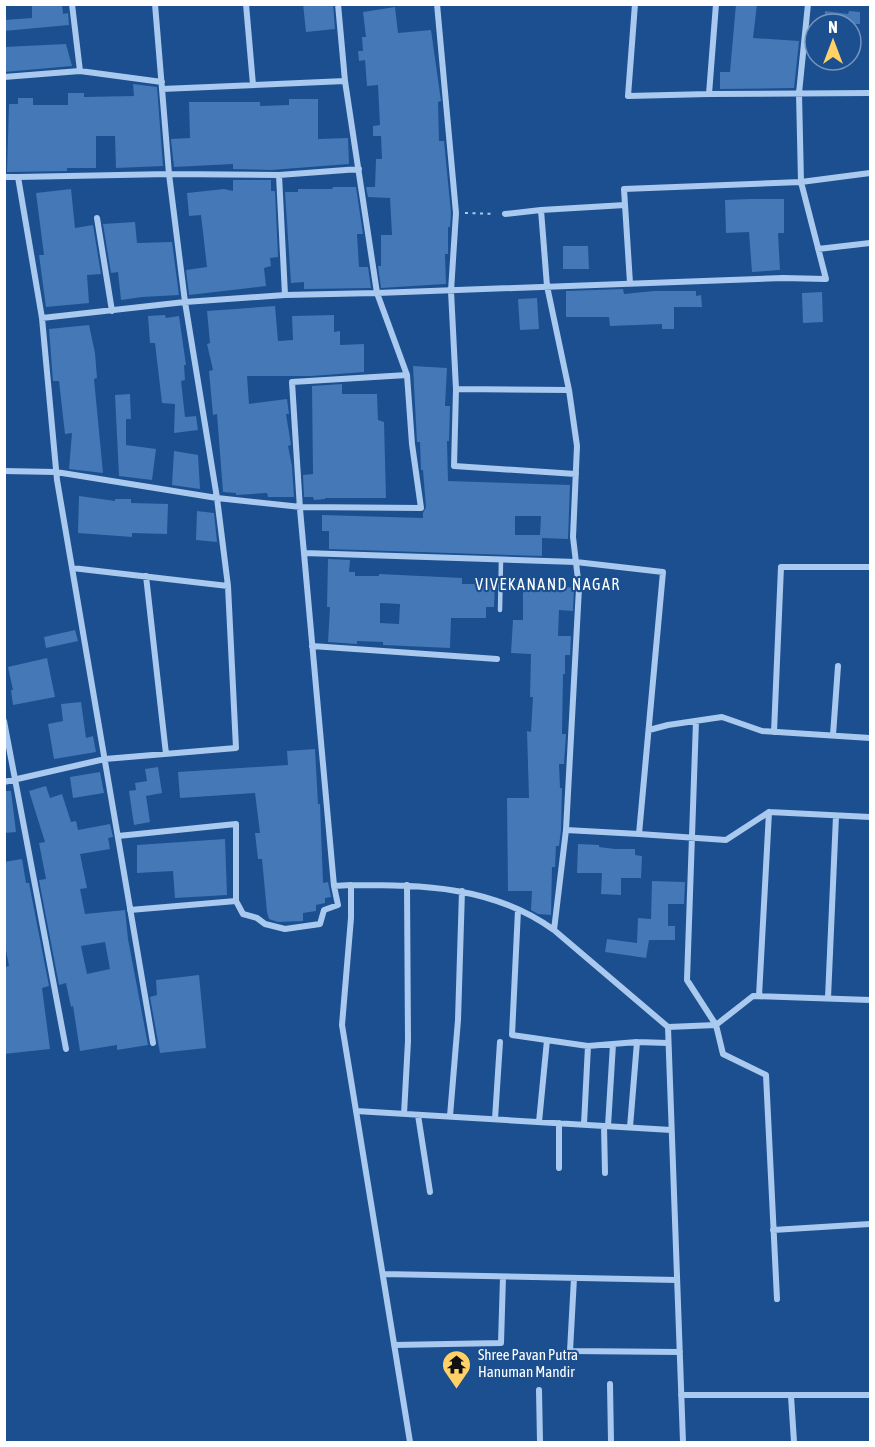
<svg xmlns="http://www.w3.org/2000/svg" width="875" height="1447" viewBox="0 0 875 1447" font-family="'Asap Condensed',sans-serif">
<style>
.building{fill:#4478b7;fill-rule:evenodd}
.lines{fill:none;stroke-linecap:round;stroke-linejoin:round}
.path{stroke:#a9c9ee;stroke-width:2;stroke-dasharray:3 4.5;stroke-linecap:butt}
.lane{stroke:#a9c9ee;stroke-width:4.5}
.street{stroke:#a9c9ee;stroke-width:6}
.labels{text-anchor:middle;stroke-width:4.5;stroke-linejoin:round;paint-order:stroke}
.poi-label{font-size:15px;fill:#fff;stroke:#1b4f8f;text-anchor:start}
.neighbourhood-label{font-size:16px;letter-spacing:1.5px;fill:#fff;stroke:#1b4f8f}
</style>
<rect width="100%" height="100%" fill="#1b4f8f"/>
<path class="building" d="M32,4H62L63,14L68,13L69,25L4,31V20L32,18Z
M303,4H333L335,29L306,32Z
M736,4H757L753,38L799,41L794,88L720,89V72H730Z
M395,7L398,33L431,30L441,101L438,102L439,141H444L451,213L450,227H448V254H445L446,284L381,288L378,266H381V235H392L390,198L368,197L366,187H375L376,159H382L381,136H373V126L380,125L378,85L367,86L365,60L359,61L358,51H363L362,37H366L363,12Z
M825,11L848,14L849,11L860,12V24H824Z
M66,44L72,66L4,72V47Z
M133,84L157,87L163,166L116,168L115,136H96V168H67V171L7,172L9,104H18V98H33V105H68V93H84V97L134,96Z
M289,99H318V139L348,138L349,164L271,170L233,169V164L174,167L171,139L190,138L189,102H260V106L289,105Z
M233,180H271V191H275L278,257L270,258L271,266L264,268L266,286L189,295L186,270L207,267L201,215L189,216L187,193L224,189L233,191Z
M333,187H356L363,234H357L359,267H368L371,288L304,289V282L291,283L285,192H298V189H332Z
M71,189L75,228L93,225L101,274L87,275L89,303L46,307L39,255H44L36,193Z
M750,199H784V233H778L780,270L752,272L749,232L726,233L725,200Z
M135,222L137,243L172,242L179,295L142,297L121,300L118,272L111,273L103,224Z
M563,246H588L589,269H563Z
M623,289L624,294L654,291H696V296L701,295L702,307H674V329H662V324L610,326L609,317H566V291Z
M822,292L823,322L803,323L802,293Z
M537,298L539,329L520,330L518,299Z
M275,306L278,341L293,340L292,316L334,315V332L340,331V345L364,344V372L312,376H247L249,404L287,399L289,414H286L291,445L288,446L292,466L294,497H268L267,493L236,495V493L223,492L217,414L213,415L209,371L213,370L207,344L210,343L207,311Z
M165,315L166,318L179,316L186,365H184L185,380L181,381L185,417L196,416L198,430L174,433L175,404L162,403L155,343H150L148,316Z
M89,325L95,353L97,378L94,379L103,473L69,469L72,433L65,434L59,381H53L49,329Z
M413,366L447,368L445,406H450L449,441H447L448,481L570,485L568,539L542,538V556L329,549V531H322V515L423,518V513L426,507L423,470H421L420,442H417ZM515,516H541L540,535H515Z
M342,384V394H377L378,420L384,422L386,498H325V499L314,500L313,497H304L303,475L313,474L312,386Z
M130,394L131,419H126V445L156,449L152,480L119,476L115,395Z
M174,451L198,455L200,489L172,485Z
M79,496L115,501V499H131V503L168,504L167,534L132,533V537L78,533Z
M197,511L214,513L217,542L196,540Z
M328,559L350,560L349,572H355V576H379V574L462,578V584H495L494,607H486V618H451L450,648L383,645V642L357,641V644L328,642L330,607H327ZM380,603L400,604L399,624L380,623Z
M554,580H566V587L574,588L573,611L559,610L558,636H571L570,655H565V674H563L562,734H566L564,764H559L560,788H562L561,830L559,846H556L555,867H552L551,915L538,914L531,910L532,891H508L507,798H529L527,731L531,732L533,697H530L531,654L511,653L513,620H523V584H554Z
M75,630L78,641L46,648L44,637Z
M47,658L55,697L13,705L11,690H13L8,667Z
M81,702L86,738L93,736L96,752L54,759L48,724L63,721L61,704Z
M315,749L318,804H320L323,883L328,882L331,897L325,898V903L316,905V911L303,913V921L278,922L269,919L267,912L262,859H258L255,833H260L255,793L180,798L178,772L288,765L287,751Z
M158,767L162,793L146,796L150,822L134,825L129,791L136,790L135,783L147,781L145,769Z
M100,772L104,793L73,798L70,777Z
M46,786L50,798L62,794L71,822L76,821L78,830L110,824L113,837L108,838L110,849L80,854L87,888L80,889L85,914L125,910L128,939L148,1045L117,1050V1045L80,1051L73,1006L71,1007L66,983L59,985L39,880L46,879L39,843L45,842L29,791ZM105,942L110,969L87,974L81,946Z
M4,791H11L16,832L4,833Z
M225,839L227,895L175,898L173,871L137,873V845Z
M578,844L599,845V847L615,849H635V855L642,856L641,878H621V895L601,894L602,873H577Z
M22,859L26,883H29L49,986L42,988L50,1049L4,1054V967L9,966L4,940V862Z
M652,881L685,882L684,904H668V926H675V940H649L646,958L605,952L607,939L637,943L638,918L651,919Z
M199,975L206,1048L160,1053L150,997L157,995L156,980Z"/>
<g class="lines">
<path class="path" d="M465,213L495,214"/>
<path class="lane" d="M500,610L501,560"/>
<path class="street" d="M246,4L253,85
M338,4L345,81L377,293L783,278L826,279L801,182L624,189L630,283
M437,4L456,213L451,291L456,389
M635,4L628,96L709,94
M716,4L709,94L870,93
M808,4L799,93L801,182L870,173
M80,71L162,82
M4,77L80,71L72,4
M162,89L345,81
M279,175L285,295
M4,177H18
M541,210L547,286L569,390L577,446L573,537L579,588L566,830L554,930
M505,214L541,210L625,205
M97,218L112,311
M818,249L870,243
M42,318L185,302L285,295L377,293L407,375L292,382L300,509L334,886L351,885
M569,390L456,389L454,466L576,474
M4,471L56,472L217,498L301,507L421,508L412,444L407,375
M304,553L576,562L663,572L639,834L566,830
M72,568L228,586
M146,576L166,754
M312,646L497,659
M4,721L66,1049
M696,721L687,980L716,1025L723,1054L766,1075L777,1299
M649,730L668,725L722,717L762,731L870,738
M774,732L781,567H870
M833,735L838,666
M4,782L105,759L236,748L228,586L217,498L185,302L169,174L279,175L359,169
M639,834L726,840L769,812
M118,836L236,824V901L243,914L257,918L265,924L285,929L320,924L324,910L338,905L334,886
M130,910L236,901
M518,910L512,1035L588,1046L637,1042L668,1043
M759,996L769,812L870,817
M828,998L836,816
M668,1027L683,1442
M153,1043L57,480L42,318L18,177L169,174L155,4
M356,1111L671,1130
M404,1114L408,1041L407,885
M418,1115L430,1192
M450,1116L458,1020L462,891
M495,1119L500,1042
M539,1122L547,1040
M584,1124L588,1046
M604,1126L605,1173
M608,1126L613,1044
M630,1127L637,1042
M559,1168V1123
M773,1230L870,1224
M383,1274L677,1280
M574,1278L570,1351L680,1352
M394,1345L501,1343L503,1277
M610,1384L611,1442
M539,1390L540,1442
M681,1395H870
M791,1396L794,1442
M410,1442L342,1025L351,918V885C423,885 493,886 554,930L668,1027L716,1025L753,996L870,1000"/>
</g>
<defs>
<symbol id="temple-pin" viewBox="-11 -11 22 30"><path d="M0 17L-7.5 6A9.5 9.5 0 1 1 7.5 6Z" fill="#ffd166" stroke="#1b4f8f"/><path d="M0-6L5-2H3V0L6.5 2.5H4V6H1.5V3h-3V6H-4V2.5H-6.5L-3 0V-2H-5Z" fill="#111"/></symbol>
</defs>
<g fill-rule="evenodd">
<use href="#temple-pin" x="440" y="1348" width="33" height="45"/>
</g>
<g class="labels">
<g class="poi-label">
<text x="478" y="1360">Shree Pavan Putra<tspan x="478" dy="17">Hanuman Mandir</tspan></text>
</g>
<g class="neighbourhood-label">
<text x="548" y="590">VIVEKANAND NAGAR</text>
</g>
</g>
<rect width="875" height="1447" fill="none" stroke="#ffffff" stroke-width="12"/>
<g transform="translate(833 42)"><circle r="28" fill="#1b4f8f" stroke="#7695bc" stroke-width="1.5"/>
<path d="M0-4.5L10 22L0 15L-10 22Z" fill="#ffd166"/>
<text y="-9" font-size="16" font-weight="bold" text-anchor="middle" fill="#ffffff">N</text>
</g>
</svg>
